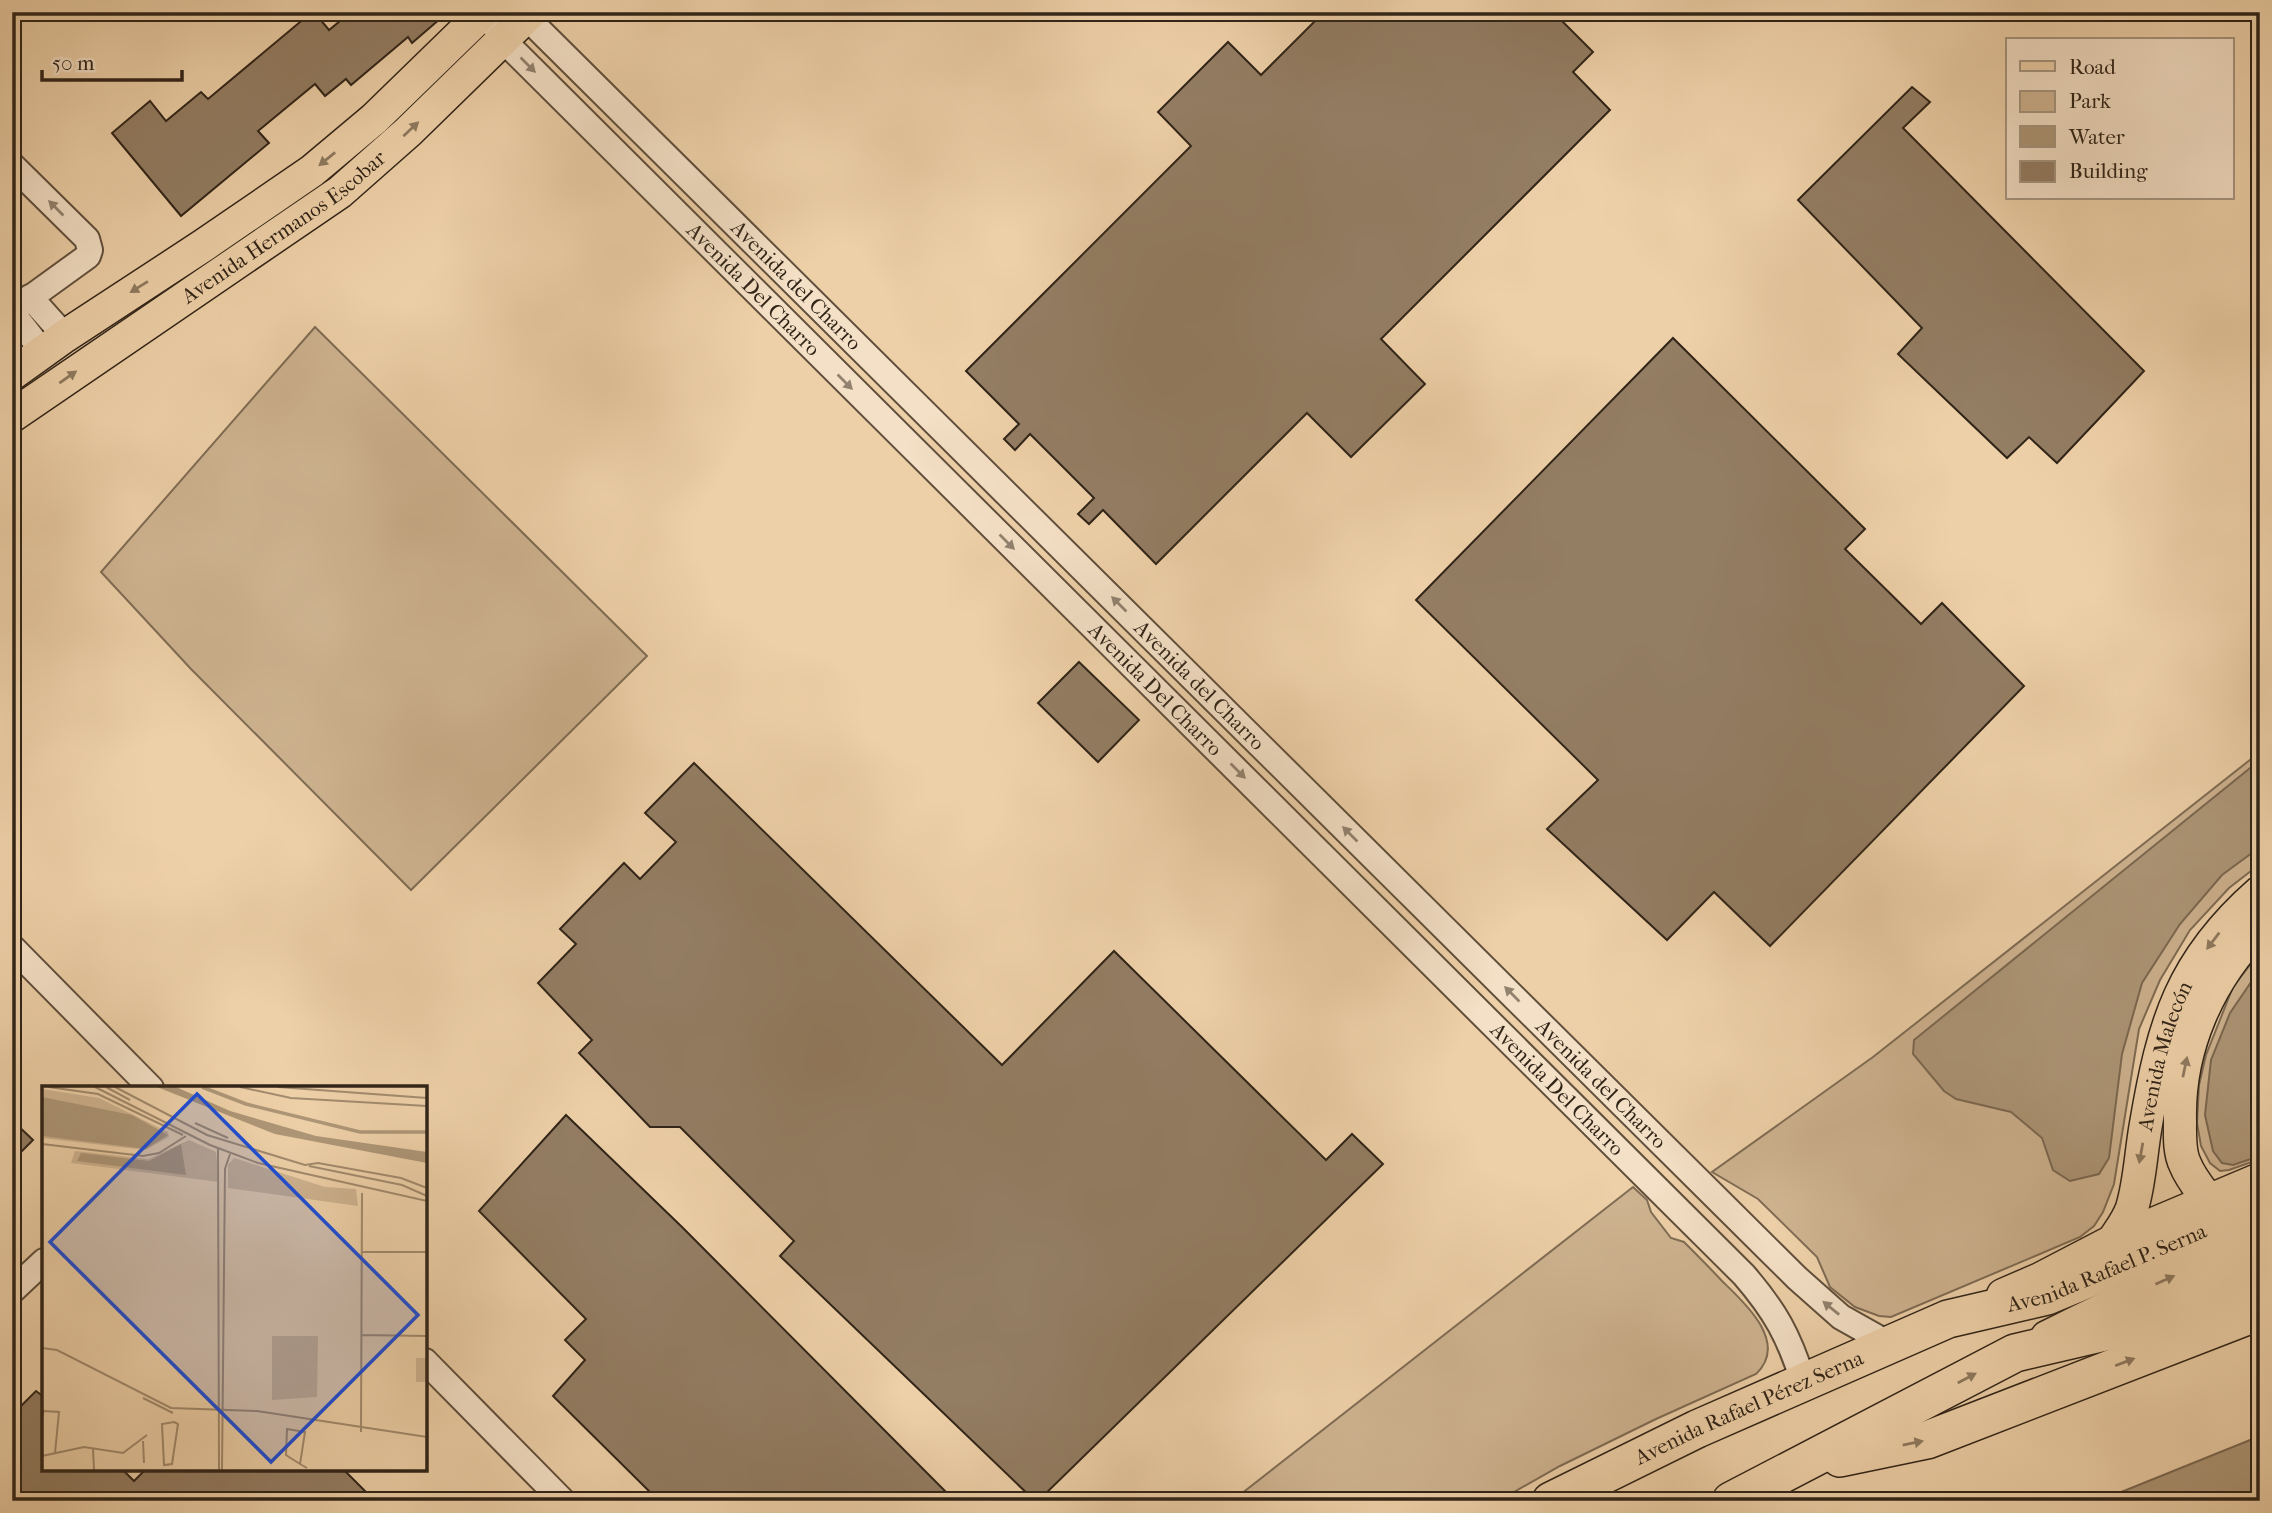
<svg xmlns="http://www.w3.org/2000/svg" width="2272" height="1513" viewBox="0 0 2272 1513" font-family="'IM FELL French Canon',serif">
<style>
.green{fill:#ceb390;stroke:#7f6c54;stroke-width:2}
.water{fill:#ad9677;stroke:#7b6851;stroke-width:2}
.building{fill:#937d63;stroke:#302418;stroke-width:2}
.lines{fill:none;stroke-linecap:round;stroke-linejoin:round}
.minor-casing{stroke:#604f3c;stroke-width:28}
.major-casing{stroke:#302418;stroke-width:35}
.highway-casing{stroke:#302418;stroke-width:40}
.minor{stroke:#f4e0c6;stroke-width:24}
.major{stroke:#eed0a8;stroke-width:32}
.highway{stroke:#eed0a8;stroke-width:37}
.oneway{fill:#92826f}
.oneway2{fill:#8f7a60}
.labels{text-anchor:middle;stroke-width:5;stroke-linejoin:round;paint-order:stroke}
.street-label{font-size:21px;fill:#302418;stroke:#f4e0c6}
.inset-river{fill:none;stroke:#ad9677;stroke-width:3.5}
.inset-road{fill:none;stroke:#a28b6e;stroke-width:2}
.view{fill:#1d4ed8;fill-opacity:0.15;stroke:#1d4ed8;stroke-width:3.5}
.inset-edge{fill:none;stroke:#302418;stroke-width:3.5}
</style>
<rect width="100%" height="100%" fill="#eed0a8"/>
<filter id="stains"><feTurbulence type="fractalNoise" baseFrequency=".00286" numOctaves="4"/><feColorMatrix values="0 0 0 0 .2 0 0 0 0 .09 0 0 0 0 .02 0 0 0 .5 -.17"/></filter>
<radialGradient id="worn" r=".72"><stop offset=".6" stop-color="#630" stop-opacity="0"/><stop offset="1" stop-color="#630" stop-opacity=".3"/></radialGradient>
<path class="green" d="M315,327L647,656L411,890L191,669L101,572Z
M2260,752V864L2229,888L2190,930L2160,980L2139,1029L2114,1184L2103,1212L2094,1226L2080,1237L1891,1317L1879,1316L1855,1307L1830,1287L1817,1257L1758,1199L1712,1172L1873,1057Z
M2260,952V1159L2229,1170L2220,1171L2210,1163L2201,1146L2197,1123L2199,1085L2206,1055L2233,987Z
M1633,1187L1647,1200L1651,1212L1671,1238L1684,1242C1697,1255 1710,1268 1723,1282C1745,1303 1789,1343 1756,1374L1656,1419L1560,1466L1498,1501H1232Z"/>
<path class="water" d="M2260,760V847L2222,875L2180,924L2142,983L2122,1054L2109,1158L2099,1174L2070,1181L2053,1170L2042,1138L2011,1112L1956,1099L1944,1091L1913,1054L1914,1040Z
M2260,969V1156L2233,1165L2222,1163L2213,1151L2205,1115L2211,1060L2230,1013Z
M2260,1436V1501H2099Z"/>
<path class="building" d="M312,12H314L329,30L351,12H448L412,43L408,37L351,85L346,79L325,96L315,84L258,131L269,143L181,216L112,133L150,101L166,121L201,92L208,99Z
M1324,12H1553L1593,52L1573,72L1610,110L1381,339L1425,384L1351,457L1307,413L1156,564L1103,510L1089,524L1078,514L1094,498L1030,434L1015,450L1004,439L1019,424L966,371L1191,146L1158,112L1228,42L1261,75Z
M1912,87L1930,102L1903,128L2144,371L2057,463L2029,437L2007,458L1898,354L1922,328L1798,200Z
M1673,338L1865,529L1845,549L1921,624L1942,603L2024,686L1770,946L1714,892L1667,940L1547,829L1598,780L1416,600Z
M1079,662L1139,720L1098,762L1038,703Z
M694,763L1002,1065L1114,951L1326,1160L1352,1134L1383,1164L1038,1501H1035L780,1256L794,1241L680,1127H650L579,1053L592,1040L538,983L576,944L560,929L624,863L640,879L676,842L645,813Z
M566,1115L682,1227L955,1501H659L553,1396L585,1360L565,1340L586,1319L479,1211Z
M12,1120L33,1140L12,1161Z
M36,1391L44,1397V1469H122L134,1481L146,1469H343L375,1501H12V1415Z"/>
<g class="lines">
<defs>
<g id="minor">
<path id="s1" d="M521,12L1797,1278L1841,1317L1889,1344"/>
<path id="s2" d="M494,25L503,40L1744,1275C1775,1311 1789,1336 1803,1381"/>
<path d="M12,165L87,239L90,250L88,256L12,311"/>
<path d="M30,297L65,336"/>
<path d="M12,312L43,352"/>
<path d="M12,947L151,1088"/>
<path d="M12,1291L44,1261"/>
<path d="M425,1361L563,1501"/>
</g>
<g id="major">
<path d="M12,374L65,336L204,245L312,171L374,119L484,12"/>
<path id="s3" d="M12,416L340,192L408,132L531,12"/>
<path d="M2208,1200C2200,1189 2190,1177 2185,1164C2179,1152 2180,1135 2180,1121C2178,1048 2209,979 2260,927"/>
<path id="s4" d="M2113,1241C2120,1230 2128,1220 2132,1208C2140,1182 2141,1151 2146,1124C2163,1024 2181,961 2260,892"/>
<path d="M2003,1295L2040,1279L2113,1241L2260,1179"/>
<path d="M2047,1337C2117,1302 2187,1269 2260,1242"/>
</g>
<g id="highway">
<path d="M1840,1458L1927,1440L2260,1311"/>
<path id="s5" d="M1551,1501L1697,1429L1948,1319L2047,1296L2260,1207"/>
<path d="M1731,1501L2015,1353L2122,1328L2260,1276"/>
</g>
</defs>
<use href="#minor" class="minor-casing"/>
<use href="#major" class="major-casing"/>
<use href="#highway" class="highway-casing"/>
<use href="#minor" class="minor"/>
<use href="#major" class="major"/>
<use href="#highway" class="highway"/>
</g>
<defs><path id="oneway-solid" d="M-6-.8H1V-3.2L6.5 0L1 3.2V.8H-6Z" transform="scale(1.75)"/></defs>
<g class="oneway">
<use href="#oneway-solid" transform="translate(528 65) rotate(45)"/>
<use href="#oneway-solid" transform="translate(56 208) rotate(-135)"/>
<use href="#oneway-solid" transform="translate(845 382) rotate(45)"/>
<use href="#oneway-solid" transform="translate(1007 542) rotate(45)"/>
<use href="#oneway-solid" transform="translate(1119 604) rotate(-135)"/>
<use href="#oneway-solid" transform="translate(1238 771) rotate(45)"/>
<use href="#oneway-solid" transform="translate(1350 834) rotate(-135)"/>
<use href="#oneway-solid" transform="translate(1512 994) rotate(-135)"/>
<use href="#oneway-solid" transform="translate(1831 1308) rotate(-141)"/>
</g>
<g class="oneway2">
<use href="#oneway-solid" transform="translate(411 129) rotate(-43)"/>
<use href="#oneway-solid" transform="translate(327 159) rotate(141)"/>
<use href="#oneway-solid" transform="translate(139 287) rotate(148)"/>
<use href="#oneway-solid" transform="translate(68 377) rotate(-35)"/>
<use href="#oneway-solid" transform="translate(2213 941) rotate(127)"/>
<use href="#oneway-solid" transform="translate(2185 1067) rotate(-78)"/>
<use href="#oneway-solid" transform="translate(2141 1153) rotate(100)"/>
<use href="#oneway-solid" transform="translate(2165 1280) rotate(-24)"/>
<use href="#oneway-solid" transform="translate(2125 1362) rotate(-21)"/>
<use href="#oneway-solid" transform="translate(1967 1378) rotate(-28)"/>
<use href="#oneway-solid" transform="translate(1913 1443) rotate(-11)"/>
</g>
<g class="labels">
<g class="street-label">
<text dy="7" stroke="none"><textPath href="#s3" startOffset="331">Avenida Hermanos Escobar</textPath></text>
<text dy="7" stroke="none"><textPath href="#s1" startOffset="388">Avenida del Charro</textPath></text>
<text dy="7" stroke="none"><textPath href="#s2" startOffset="371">Avenida Del Charro</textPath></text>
<text dy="7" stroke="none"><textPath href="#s1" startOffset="956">Avenida del Charro</textPath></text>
<text dy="7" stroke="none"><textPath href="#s2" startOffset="938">Avenida Del Charro</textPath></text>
<text dy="7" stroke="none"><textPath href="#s4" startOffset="194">Avenida Malecón</textPath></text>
<text dy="7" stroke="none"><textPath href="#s1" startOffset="1522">Avenida del Charro</textPath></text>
<text dy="7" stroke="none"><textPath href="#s2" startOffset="1505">Avenida Del Charro</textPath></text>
<text dy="7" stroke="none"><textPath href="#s5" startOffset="604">Avenida Rafael P. Serna</textPath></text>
<text dy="7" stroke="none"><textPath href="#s5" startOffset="219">Avenida Rafael Pérez Serna</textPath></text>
</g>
</g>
<g transform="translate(42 1086)">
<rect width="385" height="385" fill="#eed0a8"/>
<path d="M0,3L57,12L126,46L127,51L103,64L0,52ZM147,54L174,66L177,96L29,77L33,65L107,73ZM192,72L283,101L314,103L316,120L186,102V79ZM230,250H276L275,311L230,314ZM374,272H385V296H374Z" fill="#ceb390"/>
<path d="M115,1H134L188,25L274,50L385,66V77L233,48ZM0,11L90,29L126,49L104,63L0,50ZM139,58L144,89L35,75L39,67L107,75Z" fill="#ad9677"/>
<path class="inset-river" d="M160,1L204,18L318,46H385"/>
<path class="inset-road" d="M7,1L56,8L141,49M53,1L168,59L216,77L385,115M64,1L88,14M73,1L165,49L263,79L276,77L359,92L385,102M198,1L249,12L385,20M236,1L385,12M153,37L186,52M0,58L101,70L117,67L144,50M176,63L177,384M267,80L360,99L385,110M320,166H385M320,249L385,250M0,262L15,264L129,322L215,325L385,351M101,312L131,327M0,330L2,325L17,326L13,367M132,336L136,338L130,378L122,379L120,338ZM319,346L320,107M101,355L102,377M51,363L52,384M0,370L42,361L81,367L105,349M258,378L263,346L245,343L244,369L247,371L258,378L265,382M180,384L183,83L188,68"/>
<path class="view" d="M155,8L376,229L229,376L8,156Z"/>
<rect width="385" height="385" class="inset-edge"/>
</g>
<rect width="2272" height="1513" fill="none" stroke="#eed0a8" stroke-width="42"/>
<rect x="14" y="14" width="2244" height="1485" fill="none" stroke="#302418" stroke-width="3.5"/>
<rect x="21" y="21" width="2230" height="1471" fill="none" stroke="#302418" stroke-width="2"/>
<rect x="2006" y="38" width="228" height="161" fill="#f4e0c6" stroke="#a69580" stroke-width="2"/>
<rect x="2020" y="61" width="35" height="10" fill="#eed0a8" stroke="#a69580" stroke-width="2"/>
<text x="2069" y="74" font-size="21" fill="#302418">Road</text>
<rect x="2020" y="91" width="35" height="21" fill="#ceb390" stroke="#a69580" stroke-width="2"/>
<text x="2069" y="108" font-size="21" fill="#302418">Park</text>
<rect x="2020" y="126" width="35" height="21" fill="#ad9677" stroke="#a69580" stroke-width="2"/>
<text x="2069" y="144" font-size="21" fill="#302418">Water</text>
<rect x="2020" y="161" width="35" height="21" fill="#937d63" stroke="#a69580" stroke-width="2"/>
<text x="2069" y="178" font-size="21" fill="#302418">Building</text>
<path d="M42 70v10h140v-10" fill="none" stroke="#302418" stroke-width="3.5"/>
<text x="52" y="70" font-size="21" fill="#302418" stroke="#f4e0c6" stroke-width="5" paint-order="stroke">50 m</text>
<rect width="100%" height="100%" filter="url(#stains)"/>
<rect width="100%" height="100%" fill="url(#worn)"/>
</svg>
